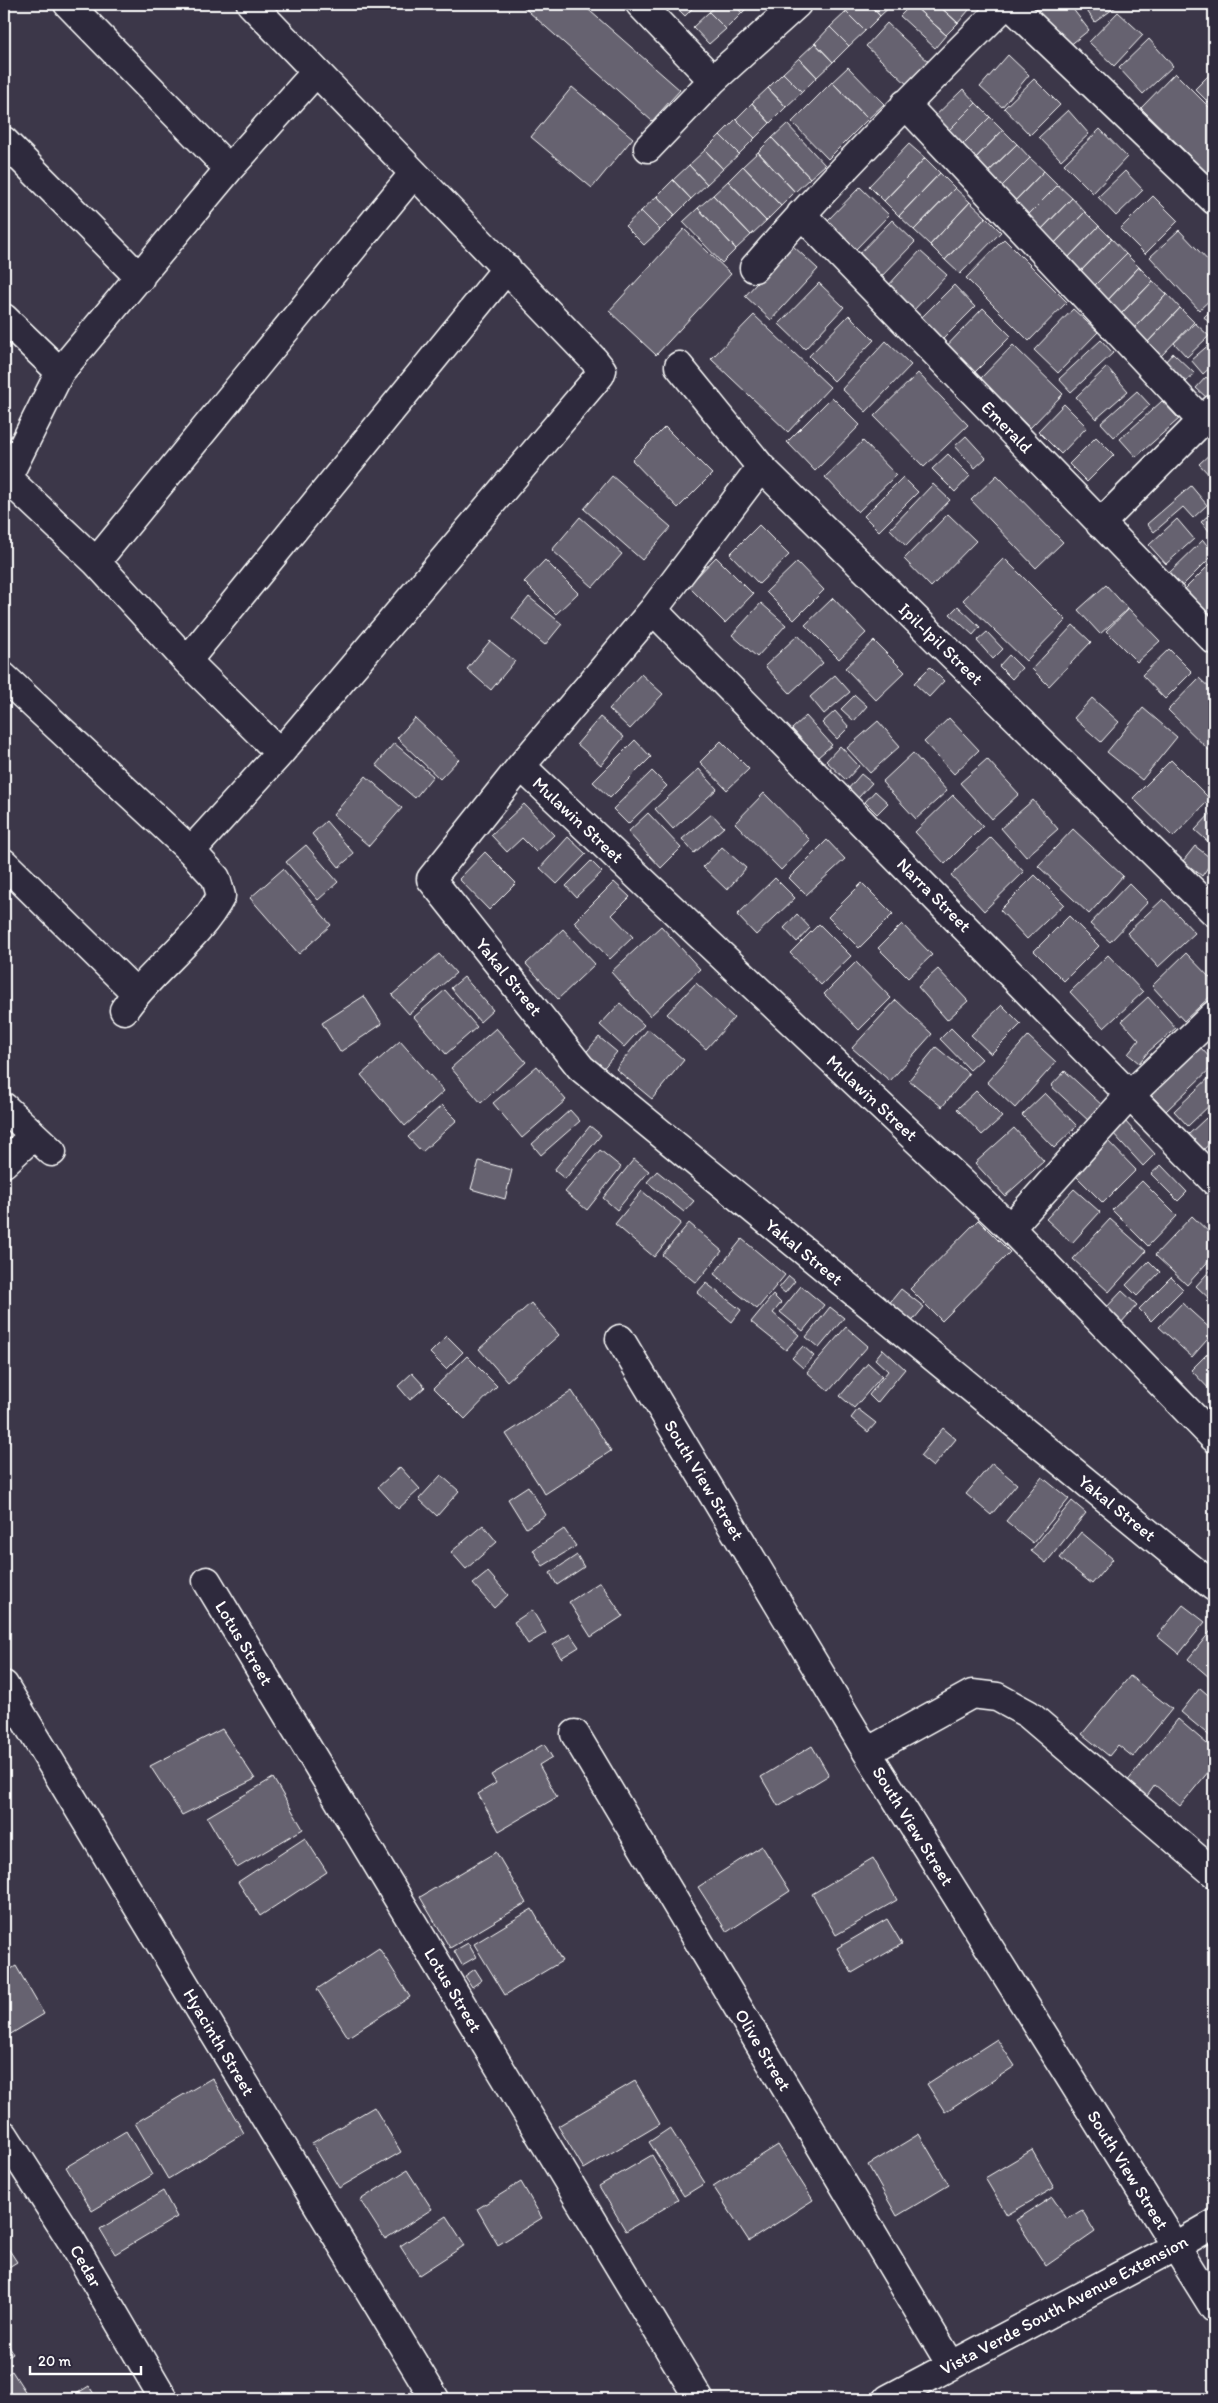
<svg xmlns="http://www.w3.org/2000/svg" width="1218" height="2403" viewBox="0 0 1218 2403" font-family="Itim,sans-serif">
<style>
.building{fill:#666270;stroke:#fff}
.lines{fill:none;stroke-linecap:round;stroke-linejoin:round}
.minor-casing{stroke:#fff;stroke-width:31}
.minor{stroke:#2f2a3d;stroke-width:28}
.labels{text-anchor:middle;stroke-width:4.5;stroke-linejoin:round;paint-order:stroke}
.street-label{font-size:18px;fill:#fff;stroke:#2f2a3d}
</style>
<rect width="100%" height="100%" fill="#3c3749"/>
<filter id="ink" filterUnits="userSpaceOnUse"><feTurbulence type="fractalNoise" baseFrequency=".02" numOctaves="2"/><feDisplacementMap in="SourceGraphic" scale="10" xChannelSelector="R" yChannelSelector="G"/><feConvolveMatrix kernelMatrix="1 2 1 2 8 2 1 2 1" color-interpolation-filters="sRGB"/></filter>
<g filter="url(#ink)">
<path class="building" d="M520,4H582L680,90L652,121Z
M673,4H697L685,16Z
M718,4H733L742,13L726,29L709,12Z
M733,4H751L742,13Z
M855,4H869L880,16L865,31L846,12Z
M869,4H893L880,16Z
M912,4L946,35L935,48L900,16Z
M912,4H937L958,23L946,35Z
M937,4H963L969,10L958,23Z
M1027,4H1069L1089,30L1064,50Z
M1082,4H1120L1095,22Z
M709,12L726,29L709,44L693,27Z
M846,12L865,31L849,46L830,27Z
M1118,12L1143,35L1114,66L1089,42Z
M887,23L931,64L910,87L866,46Z
M830,27L849,46L833,62L815,43Z
M1149,39L1173,66L1143,94L1119,68Z
M815,43L833,62L817,77L799,58Z
M1008,55L1029,75L1002,107L980,87Z
M799,58L817,77L802,92L783,73Z
M848,67L884,104L868,119L832,82Z
M1214,70V108L1195,89Z
M783,73L802,92L786,107L768,88Z
M1175,73L1214,112V174L1211,177L1141,108Z
M1034,79L1060,105L1030,135L1004,108Z
M832,82L868,119L828,159L792,122Z
M572,87L633,138L592,188L531,137Z
M768,88L786,107L770,123L752,103Z
M963,89L976,103L942,137L928,123Z
M752,103L770,123L755,138L736,119Z
M976,103L990,117L956,151L942,137Z
M1068,110L1089,134L1061,160L1039,137Z
M990,117L1003,130L969,165L956,151Z
M736,119L755,138L739,154L720,135Z
M787,124L825,165L810,178L772,138Z
M1100,129L1127,157L1093,193L1064,164Z
M1003,130L1017,144L982,178L969,165Z
M720,135L739,154L723,169L705,150Z
M772,138L810,178L795,192L758,152Z
M909,144L925,158L884,201L869,186Z
M1017,144L1030,158L996,192L982,178Z
M705,150L723,169L707,184L689,165Z
M758,152L795,192L781,206L743,166Z
M925,158L940,173L899,216L884,201Z
M1030,158L1044,171L1010,206L996,192Z
M689,165L707,184L691,199L673,180Z
M743,166L781,206L766,221L728,181Z
M1044,171L1058,185L1024,219L1010,206Z
M1125,171L1143,190L1116,216L1098,197Z
M940,173L955,188L914,230L899,216Z
M673,180L691,199L675,215L657,196Z
M728,181L766,221L751,235L713,195Z
M1058,185L1072,198L1037,234L1024,219Z
M860,187L889,215L856,249L827,221Z
M955,188L970,202L930,245L914,230Z
M713,195L751,235L736,249L698,208Z
M657,196L675,215L660,230L641,211Z
M1153,196L1178,221L1145,254L1120,229Z
M1072,198L1085,212L1051,247L1037,234Z
M970,202L986,217L945,260L930,245Z
M698,208L736,249L722,263L683,222Z
M641,211L660,230L644,245L625,226Z
M1085,212L1099,226L1065,261L1051,247Z
M986,217L1001,232L960,274L945,260Z
M892,220L915,242L876,282L853,260Z
M1099,226L1112,239L1078,274L1065,261Z
M684,229L731,274L656,355L609,311Z
M1179,230L1214,267V296L1199,310L1150,257Z
M1004,239L1067,302L1029,341L966,278Z
M1112,239L1126,254L1092,288L1078,274Z
M792,245L818,269L771,320L745,296Z
M920,251L947,275L912,312L887,287Z
M1126,254L1139,267L1106,302L1092,288Z
M1139,267L1153,281L1119,316L1106,302Z
M1153,281L1167,294L1133,329L1119,316Z
M819,283L844,307L805,349L779,324Z
M954,285L975,307L942,340L921,318Z
M1167,294L1180,308L1147,343L1133,329Z
M1214,307V329L1204,317Z
M983,308L1011,336L966,381L939,354Z
M1180,308L1194,322L1160,357L1147,343Z
M1073,309L1098,332L1058,373L1034,350Z
M754,315L830,387L788,432L711,359Z
M849,315L874,340L834,381L809,356Z
M1195,323L1209,336L1187,357L1174,343Z
M1101,340L1113,353L1071,392L1059,379Z
M886,341L911,365L866,412L842,389Z
M1211,343L1214,347V364L1203,374L1191,360Z
M1013,345L1063,394L1030,428L979,380Z
M1173,353L1194,373L1186,382L1165,362Z
M1107,367L1128,391L1096,419L1076,397Z
M918,373L968,425L924,467L874,416Z
M1206,377L1214,384V390L1207,398L1196,388Z
M1137,391L1150,405L1114,437L1101,423Z
M832,397L860,425L815,471L787,442Z
M1162,401L1179,419L1136,457L1120,439Z
M1064,404L1087,427L1061,454L1038,431Z
M665,427L712,474L678,508L632,460Z
M966,436L986,458L975,468L955,446Z
M1096,437L1114,455L1087,482L1069,464Z
M863,441L896,475L858,512L825,477Z
M1214,450V480L1199,464Z
M948,454L970,476L955,492L932,469Z
M997,475L1063,542L1036,568L971,500Z
M612,476L671,527L642,560L584,509Z
M903,477L918,492L879,531L864,516Z
M933,484L950,500L906,546L890,529Z
M1191,486L1207,505L1193,518L1183,507L1154,532L1147,524Z
M1214,510V536L1201,522Z
M948,514L976,541L931,587L904,559Z
M580,517L622,554L593,587L552,550Z
M1177,519L1194,539L1166,564L1149,545Z
M759,525L789,555L759,584L730,554Z
M1203,540L1214,554L1179,589L1166,576Z
M716,557L753,594L725,623L688,586Z
M1004,558L1066,620L1026,661L963,600Z
M545,560L578,593L556,614L524,582Z
M1214,560V617L1213,618L1185,589Z
M797,562L824,590L794,620L766,592Z
M1106,585L1128,609L1100,634L1078,610Z
M529,597L562,624L545,645L512,618Z
M833,598L866,633L839,659L805,625Z
M761,603L786,625L757,657L732,635Z
M958,606L980,627L973,635L950,614Z
M1129,609L1160,641L1137,662L1106,631Z
M1073,625L1091,642L1049,686L1032,669Z
M987,632L1003,649L993,659L977,641Z
M798,635L823,663L790,693L765,666Z
M490,641L515,661L491,690L467,669Z
M874,641L905,672L876,700L845,668Z
M1169,649L1192,672L1165,699L1142,675Z
M1009,655L1022,668L1012,679L999,666Z
M930,667L944,681L929,697L914,683Z
M641,674L663,694L630,729L609,709Z
M835,675L850,692L824,714L810,697Z
M1199,678L1214,692V755L1168,710Z
M855,695L867,706L854,721L841,709Z
M1092,698L1119,722L1101,742L1074,718Z
M1143,708L1177,737L1142,780L1107,752Z
M835,711L849,727L837,739L822,723Z
M806,716L832,745L818,757L792,729Z
M600,717L624,737L601,765L577,744Z
M415,718L459,759L440,779L397,738Z
M949,718L979,750L954,774L924,742Z
M878,721L900,746L870,773L847,748Z
M635,740L651,757L610,798L593,782Z
M721,741L749,769L727,790L700,762Z
M394,743L433,776L415,798L376,765Z
M840,746L859,766L846,780L826,761Z
M913,753L947,791L916,819L882,782Z
M987,759L1019,794L992,819L960,783Z
M1171,760L1210,799L1173,837L1133,798Z
M699,769L717,789L673,829L655,809Z
M652,771L667,786L628,824L613,809Z
M861,774L872,783L858,798L848,789Z
M366,776L402,808L369,846L333,815Z
M875,791L888,803L877,814L865,802Z
M764,793L810,840L781,870L735,823Z
M953,795L983,826L945,864L915,832Z
M1033,800L1058,829L1026,857L1001,828Z
M524,804L554,835L536,852L522,838L507,852L491,835Z
M1214,810V847L1195,830Z
M648,813L681,848L661,868L628,832Z
M712,814L724,827L694,853L682,839Z
M326,821L354,854L339,867L312,834Z
M1073,829L1123,876L1089,914L1038,866Z
M568,837L586,854L557,884L540,868Z
M991,837L1024,872L984,911L951,875Z
M827,840L845,859L806,895L789,878Z
M306,845L338,882L318,900L286,862Z
M1195,846L1213,860L1202,876L1183,861Z
M722,847L746,868L727,890L703,867Z
M485,852L516,883L489,910L459,879Z
M591,861L602,872L576,897L566,886Z
M283,869L331,925L299,954L250,898Z
M1035,875L1064,904L1027,939L1000,910Z
M775,878L795,898L756,935L737,915Z
M614,882L630,897L612,915L633,937L610,959L574,922Z
M862,883L893,914L859,948L828,917Z
M1129,883L1148,902L1110,942L1090,924Z
M1163,899L1195,933L1158,967L1127,933Z
M797,914L810,928L797,942L784,928Z
M1069,916L1099,946L1064,981L1034,951Z
M819,924L851,956L821,985L790,953Z
M902,924L932,955L908,978L878,948Z
M661,926L700,969L650,1016L611,972Z
M563,929L595,964L558,999L526,964Z
M1186,953L1214,982V993L1184,1021L1152,986Z
M439,954L456,973L409,1014L392,995Z
M1108,955L1143,992L1104,1028L1070,992Z
M856,962L891,998L859,1030L824,994Z
M938,969L968,1001L947,1020L918,987Z
M464,977L493,1010L480,1022L451,988Z
M696,983L734,1018L706,1049L667,1014Z
M445,990L477,1027L446,1054L414,1017Z
M364,996L382,1024L340,1052L322,1023Z
M1148,997L1176,1028L1149,1051L1139,1063L1128,1054L1139,1040L1122,1021Z
M896,1000L932,1034L890,1081L852,1048Z
M620,1003L644,1025L624,1047L600,1025Z
M1002,1005L1021,1024L991,1054L971,1035Z
M496,1028L526,1062L481,1103L451,1068Z
M951,1028L982,1059L970,1070L940,1039Z
M648,1029L684,1060L652,1099L616,1069Z
M1028,1036L1056,1062L1015,1108L987,1082Z
M599,1037L617,1052L601,1071L583,1056Z
M400,1041L444,1091L405,1126L361,1075Z
M936,1047L969,1074L942,1107L909,1080Z
M1200,1047L1214,1062V1065L1166,1111L1150,1094Z
M537,1066L566,1100L522,1138L493,1103Z
M1065,1071L1104,1107L1090,1122L1051,1086Z
M1214,1073V1101L1188,1126L1174,1111Z
M976,1091L1002,1117L982,1135L957,1109Z
M1045,1093L1077,1126L1054,1148L1022,1115Z
M442,1105L457,1120L422,1152L408,1137Z
M570,1110L580,1121L541,1155L532,1144Z
M1206,1118L1214,1127V1140L1202,1151L1188,1135Z
M1124,1120L1155,1154L1143,1166L1112,1132Z
M590,1126L601,1135L565,1179L554,1170Z
M1014,1128L1044,1161L1005,1196L975,1163Z
M1105,1138L1136,1170L1103,1203L1071,1171Z
M1214,1147V1162L1207,1155Z
M600,1150L621,1167L587,1210L565,1192Z
M634,1159L649,1171L617,1210L603,1198Z
M479,1161L512,1170L505,1199L471,1189Z
M1161,1165L1187,1192L1178,1201L1151,1174Z
M657,1171L694,1201L684,1212L647,1182Z
M1142,1181L1177,1216L1148,1246L1112,1210Z
M1074,1189L1100,1212L1072,1243L1046,1219Z
M642,1191L681,1223L654,1257L615,1224Z
M1192,1216L1214,1237V1255L1187,1285L1155,1255Z
M1110,1219L1146,1251L1109,1292L1073,1259Z
M978,1220L1010,1252L942,1321L910,1289Z
M689,1223L722,1251L696,1283L662,1255Z
M742,1239L785,1275L757,1309L714,1274Z
M1149,1261L1160,1272L1137,1296L1126,1285Z
M1214,1266V1303L1196,1286Z
M789,1276L795,1281L785,1293L779,1288Z
M1171,1277L1183,1289L1151,1321L1139,1309Z
M706,1283L741,1310L732,1322L697,1293Z
M801,1286L824,1305L803,1331L780,1312Z
M901,1289L924,1307L904,1331L882,1312Z
M1122,1291L1137,1305L1120,1324L1105,1309Z
M773,1295L781,1303L773,1313L799,1335L786,1350L751,1322Z
M531,1303L559,1335L507,1381L479,1349Z
M1182,1303L1214,1332L1192,1357L1159,1327Z
M830,1307L844,1318L819,1348L806,1337Z
M846,1327L868,1346L829,1391L807,1372Z
M447,1336L463,1352L446,1369L430,1353Z
M803,1346L814,1356L803,1368L792,1358Z
M1214,1347V1394L1191,1370Z
M883,1349L905,1369L877,1403L869,1395L888,1371L875,1359Z
M467,1356L497,1386L465,1419L434,1388Z
M868,1363L882,1376L854,1408L840,1396Z
M412,1373L425,1387L410,1400L398,1386Z
M572,1391L611,1451L545,1494L506,1434Z
M858,1409L876,1423L868,1432L851,1418Z
M943,1428L956,1439L933,1467L920,1456Z
M992,1463L1017,1484L991,1515L966,1494Z
M400,1467L420,1489L398,1509L378,1487Z
M441,1475L459,1491L437,1516L419,1499Z
M1042,1477L1069,1499L1033,1543L1006,1521Z
M528,1486L546,1515L526,1528L508,1499Z
M1072,1501L1086,1513L1046,1563L1031,1551Z
M483,1525L497,1542L466,1569L451,1552Z
M564,1529L576,1546L543,1566L533,1550Z
M1081,1532L1113,1559L1092,1584L1060,1558Z
M577,1555L584,1567L557,1585L550,1573Z
M488,1572L508,1595L494,1608L473,1584Z
M600,1582L623,1616L591,1637L569,1602Z
M1183,1605L1205,1622L1179,1654L1157,1636Z
M532,1610L546,1633L528,1644L514,1622Z
M1214,1627V1671L1209,1677L1188,1659Z
M570,1634L579,1647L561,1658L553,1645Z
M1130,1676L1172,1709L1133,1757L1118,1745L1109,1756L1082,1734Z
M1200,1688L1214,1700V1735L1212,1738L1181,1712Z
M1178,1719L1214,1750V1765L1180,1806L1155,1785L1145,1799L1126,1783Z
M222,1729L255,1779L182,1815L150,1766Z
M544,1744L552,1757L539,1765L557,1797L499,1831L478,1794L496,1783L491,1775Z
M812,1746L829,1775L778,1806L761,1777Z
M273,1778L303,1829L237,1868L207,1817Z
M305,1838L327,1872L260,1916L238,1882Z
M762,1846L790,1891L727,1932L698,1887Z
M496,1852L526,1903L450,1948L420,1897Z
M873,1858L897,1900L836,1935L812,1894Z
M532,1909L562,1961L505,1995L474,1944Z
M887,1919L902,1944L852,1973L837,1948Z
M468,1943L476,1957L462,1965L454,1951Z
M379,1948L410,1997L348,2037L317,1989Z
M16,1966L44,2014L4,2038V1973Z
M475,1969L482,1980L472,1987L465,1976Z
M997,2039L1015,2066L945,2112L927,2084Z
M212,2078L244,2133L168,2179L135,2123Z
M635,2081L660,2124L584,2169L558,2126Z
M374,2107L401,2152L339,2188L312,2143Z
M670,2128L705,2183L684,2196L649,2142Z
M126,2131L152,2175L92,2211L66,2167Z
M919,2134L949,2185L897,2216L868,2165Z
M778,2145L813,2200L749,2241L713,2186Z
M1032,2150L1054,2188L1007,2215L985,2178Z
M652,2155L678,2200L626,2231L599,2186Z
M407,2170L432,2209L385,2239L360,2200Z
M521,2182L542,2218L498,2245L477,2209Z
M163,2191L177,2217L115,2254L100,2229Z
M1052,2197L1067,2219L1082,2210L1095,2232L1046,2266L1016,2220Z
M446,2216L465,2245L419,2275L400,2246Z
M4,2242L17,2262L4,2270Z
M4,2338L13,2353L4,2359Z
M12,2371L30,2399H4V2376Z
M89,2386L97,2399H68Z"/>
<g class="lines">
<defs>
<path id="minor" d="M68,4L229,169
M640,4L713,80
M1009,4L1214,200
M905,104L1202,421
M4,141L140,278
M648,148L713,80L797,4
M801,214L1214,640
M754,268C834,176 920,90 1006,4
M4,318L60,372
M679,366L761,467L1214,912
M761,467L653,610L521,766L431,879L581,1068L1214,1587
M8,479L96,562L187,661L280,753
M4,484L60,372L229,169L316,72
M1100,524L1214,409
M96,562L414,173
M653,610L1214,1181
M187,661L507,268
M4,677L191,851
M521,766L1010,1228L1214,1438
M4,863L136,993
M124,1010C152,969 198,940 221,896L216,878L191,851L280,753L600,375L602,370L594,360L251,4
M4,1107L52,1152
M4,1163L33,1136
M1010,1228L1130,1095L1214,1015
M620,1339L867,1752L1214,2308
M207,1581L699,2399
M4,1685L435,2399
M575,1734L951,2365
M867,1752L972,1694L997,1697L1028,1714L1214,1873
M4,2135L71,2240L164,2399
M888,2399L1176,2246L1214,2224"/>
</defs>
<use href="#minor" class="minor-casing"/>
<use href="#minor" class="minor"/>
</g>
</g>
<g class="labels">
<g class="street-label">
<text transform="translate(1007 427) rotate(46)" y="6">Emerald</text>
<text transform="translate(941 644) rotate(44)" y="6">Ipil-Ipil Street</text>
<text transform="translate(578 820) rotate(43)" y="6">Mulawin Street</text>
<text transform="translate(934 895) rotate(45)" y="6">Narra Street</text>
<text transform="translate(509 977) rotate(51)" y="6">Yakal Street</text>
<text transform="translate(872 1098) rotate(43)" y="6">Mulawin Street</text>
<text transform="translate(804 1252) rotate(39)" y="6">Yakal Street</text>
<text transform="translate(704 1480) rotate(59)" y="6">South View Street</text>
<text transform="translate(1117 1508) rotate(39)" y="6">Yakal Street</text>
<text transform="translate(244 1643) rotate(59)" y="6">Lotus Street</text>
<text transform="translate(913 1826) rotate(58)" y="6">South View Street</text>
<text transform="translate(453 1990) rotate(59)" y="6">Lotus Street</text>
<text transform="translate(219 2042) rotate(59)" y="6">Hyacinth Street</text>
<text transform="translate(763 2050) rotate(59)" y="6">Olive Street</text>
<text transform="translate(1128 2170) rotate(58)" y="6">South View Street</text>
<text transform="translate(86 2266) rotate(60)" y="6">Cedar</text>
<text transform="translate(1064 2305) rotate(-28)" y="6">Vista Verde South Avenue Extension</text>
</g>
</g>
<rect width="1218" height="2403" fill="none" stroke="#2f2a3d" stroke-width="20"/>
<rect x="10" y="10" width="1198" height="2383" fill="none" stroke="#fff" stroke-width="2" filter="url(#ink)"/>
<path d="M30 2366v8h111v-8" fill="none" stroke="#ffffff" stroke-width="2.5"/>
<text x="38" y="2366" font-size="15" fill="#ffffff" stroke="#2f2a3d" stroke-width="4" paint-order="stroke">20 m</text>
</svg>
